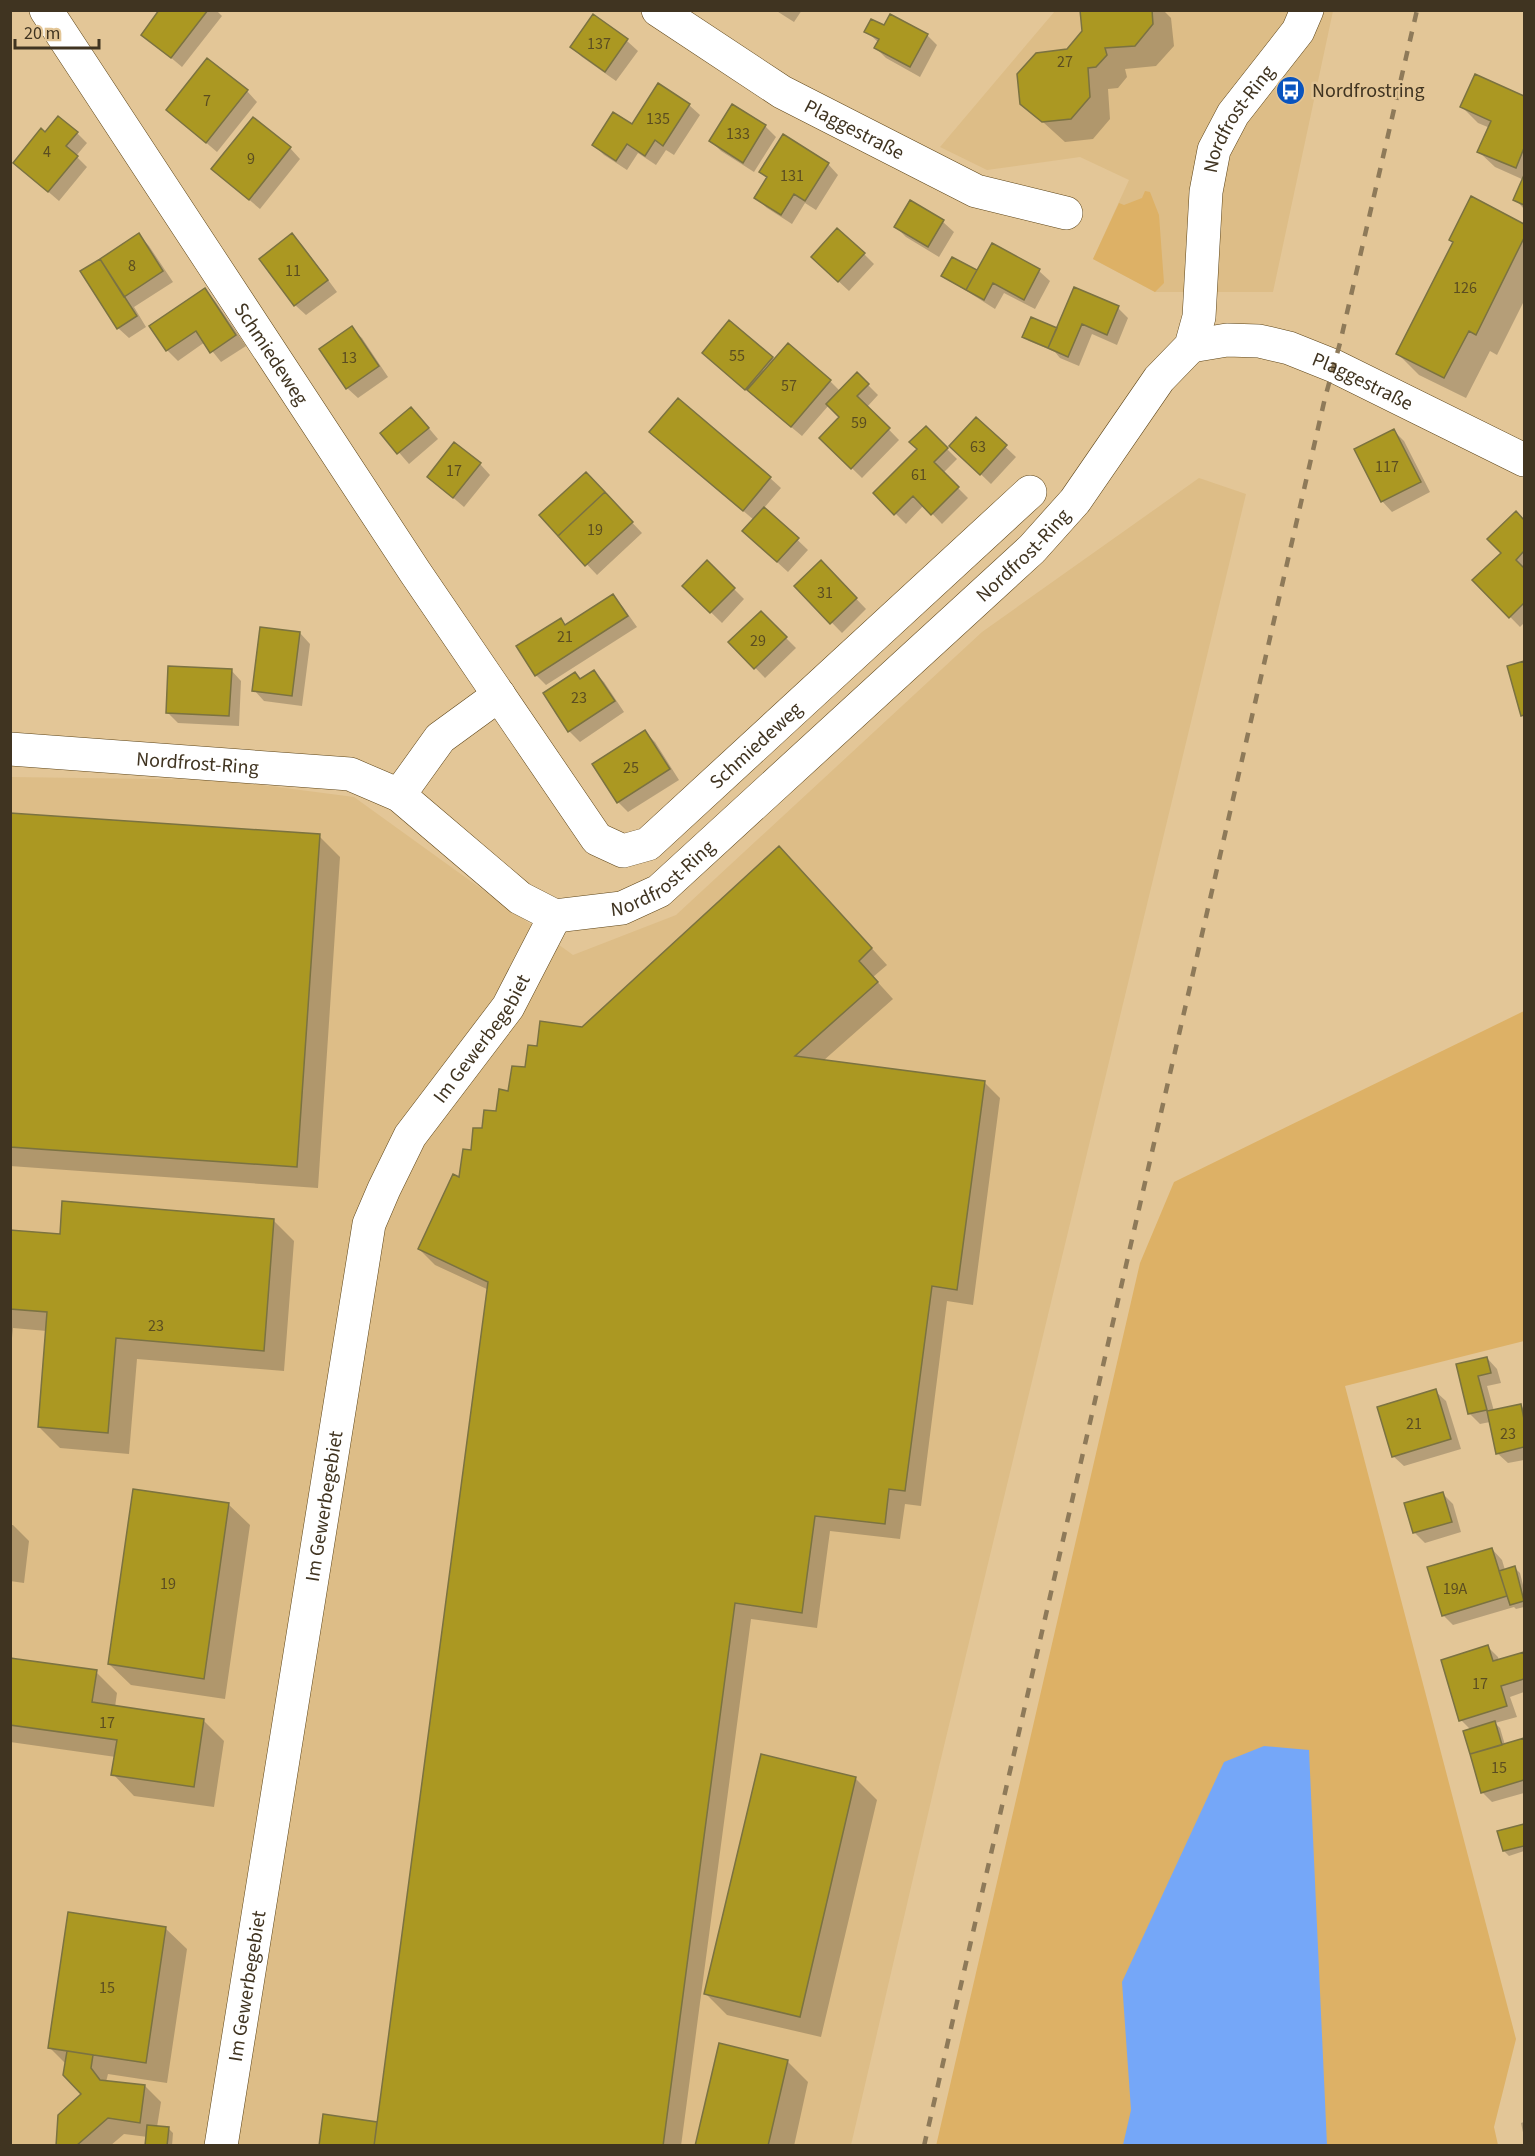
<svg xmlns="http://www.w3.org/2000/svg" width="1535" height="2156" viewBox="0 0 1535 2156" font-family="'Source Sans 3',sans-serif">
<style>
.built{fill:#ddbd87}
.green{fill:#ddb166}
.water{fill:#75a7f8}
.shadow{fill:#0003}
.building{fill:#ab9822;stroke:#7b7241;stroke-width:1.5}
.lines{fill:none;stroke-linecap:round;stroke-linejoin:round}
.minor-casing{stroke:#5d4417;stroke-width:34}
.tertiary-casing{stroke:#5d4417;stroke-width:34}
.minor{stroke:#fff;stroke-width:33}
.tertiary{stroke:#fff;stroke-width:33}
.rail{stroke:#8e7a59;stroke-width:4.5;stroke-dasharray:10 10;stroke-linecap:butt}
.labels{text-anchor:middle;stroke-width:5;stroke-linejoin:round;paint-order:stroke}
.number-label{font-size:16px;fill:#5b4d21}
.poi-label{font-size:20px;fill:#403421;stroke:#e3c697;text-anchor:start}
.street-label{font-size:20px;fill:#403421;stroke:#e3c697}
</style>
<rect width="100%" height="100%" fill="#e3c697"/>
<path class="built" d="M1055,11H1333L1273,292H1155L1093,259L1129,180L1080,157L987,170L940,147Z
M1199,478L1246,494L938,1771L851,2145L11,2146V777L223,780L354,797L573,955L676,915L982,632Z"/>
<path class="green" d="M1145,191L1150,192L1159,215L1164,283L1155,292L1093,259L1119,203L1124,205L1142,198Z
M1524,1011V1341L1345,1386L1516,2039L1494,2127L1498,2145L936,2146L1140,1263L1174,1182Z"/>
<path class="water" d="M1264,1746L1309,1750L1327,2145H1123L1131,2110L1122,1982L1224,1762Z"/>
<path class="shadow" d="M161,10H216L222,16L182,67L143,34Z
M775,10H802L794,22Z
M1082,10H1163L1171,18L1174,46L1156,66L1125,69L1127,77L1118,88L1108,89L1110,119L1093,139L1065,142L1022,103L1084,31Z
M593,16L627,41L638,51L616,81L582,57L572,47Z
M884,27L927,35L937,45L920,77L886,58L876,48L879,43L866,31Z
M1476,76L1524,97V209L1515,199L1524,180L1495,167L1479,152L1490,128L1478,123L1462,107Z
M247,91L257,102L217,152L168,110Z
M689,105L700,115L674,155L666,150L656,165L638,153L627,170L604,155L594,145L632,126Z
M733,106L766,127L776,137L754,172L721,151L711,141Z
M77,133L87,143L76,156L87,167L59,201L15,163L45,134Z
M290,148L300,159L260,209L213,169Z
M828,164L838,175L816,210L805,203L792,224L767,208L756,198L768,179L761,172Z
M1471,198L1524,225V301L1497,355L1490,351L1466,398L1419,375L1398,354L1454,243Z
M910,202L943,222L954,232L939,257L906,237L895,226Z
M139,235L149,246L173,282L134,307L146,327L129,338L118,328L82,271Z
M292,235L303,246L337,292L306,315L295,305Z
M993,245L1039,271L1050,281L1035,309L1004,293L995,309L943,276L952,259L978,272Z
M864,254L874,264L849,291L823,267Z
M205,290L215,301L246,346L221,362L205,342L178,361L167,350L151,326Z
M1118,308L1128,318L1117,345L1092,334L1079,366L1060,358L1055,352L1029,341L1024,337L1056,329Z
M351,328L362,338L388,377L358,398L347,388Z
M772,358L830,381L840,391L857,374L878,395L867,407L899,440L862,478L821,438L841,417L829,405L802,436L714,363Z
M421,419L438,439L409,464L382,433Z
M976,419L1016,457L991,484L962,456Z
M926,428L957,459L943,473L968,498L942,524L924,505L906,524L875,493L919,450Z
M1394,431L1404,441L1430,492L1392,512L1382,501Z
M662,442L770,478L781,488L764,508L808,550L788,572L754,541V520Z
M480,464L490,475L464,507L429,477Z
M596,484L642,533L597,575L541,516Z
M1516,513L1524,522V623L1520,627L1474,580L1503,553Z
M707,562L744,599L722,623L684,586Z
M821,562L866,609L842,633L796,586Z
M613,596L623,607L637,627L546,685L536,675L561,620L566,626Z
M761,613L796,648L765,678L731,642Z
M300,633L310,644L302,706L264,701L254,690Z
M1524,663V717L1509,667Z
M231,670L241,681L239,726L178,723L168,713Z
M594,672L604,682L624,712L580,742L569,731L575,674L581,680Z
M645,732L655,742L679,780L628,812L618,802Z
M10,814L319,836L340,857L318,1188L10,1166Z
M795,864L887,965L873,977L893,999L823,1061L984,1082L1000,1098L973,1305L947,1301L921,1506L905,1504L900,1539L830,1531L817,1628L751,1619L681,2146H321L325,2116L379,2123L489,1290L435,1265L419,1249L460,1179L484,1130L526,1069L538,1047L582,1029Z
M273,1220L294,1241L284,1371L137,1359L129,1454L60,1448L39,1427L47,1331L13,1328L10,1358V1232L61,1236Z
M1487,1358L1497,1369L1501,1383L1487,1386L1494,1411L1521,1406L1524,1409V1460L1508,1463L1497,1453L1490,1422L1480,1424L1470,1414L1458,1366Z
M1435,1391L1446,1401L1461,1449L1404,1466L1393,1456Z
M1443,1494L1453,1504L1461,1532L1425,1543L1414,1532Z
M228,1504L250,1525L225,1699L131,1685L109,1664Z
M10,1525H13L29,1541L24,1583L10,1581Z
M1492,1549L1502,1560L1505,1570L1515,1568L1520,1573L1524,1589V1607L1516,1609L1514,1607L1453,1625L1443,1615Z
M1488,1647L1498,1657L1499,1661L1524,1653V1692L1510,1697L1517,1717L1495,1723L1500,1728L1505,1745L1524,1740V1793L1492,1802L1482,1792L1471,1730L1461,1720Z
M10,1659L96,1672L117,1693L115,1707L203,1720L224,1741L214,1807L134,1796L113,1774L116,1757L10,1742Z
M762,1756L856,1779L877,1800L821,2037L727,2015L706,1994Z
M1524,1825V1851L1509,1856L1504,1851L1499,1832Z
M165,1928L187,1949L167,2083L108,2074L106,2082L145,2086L161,2102L157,2127L168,2128L173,2133L172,2146H147L148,2137L124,2134L110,2146H57L83,2094L66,2064L50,2048Z
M787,2061L808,2082L794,2146H696Z
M1524,2122V2137L1521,2123Z"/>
<path class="building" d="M159,10H208L171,58L141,35Z
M1080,10H1152L1153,24L1135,46L1105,48L1107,55L1096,67L1088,68L1090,97L1071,119L1042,122L1020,104L1017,74L1036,53L1067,49L1082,31Z
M593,14L628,39L605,72L570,47Z
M890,14L928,34L910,67L874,48L879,39L864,32L871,19L884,25Z
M207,58L248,90L206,143L166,110Z
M1475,74L1524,96V148L1516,168L1477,152L1491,121L1460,107Z
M658,83L690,104L663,146L655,140L645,156L627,144L616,161L592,145L613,112L632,124Z
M732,104L766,125L743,163L709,141Z
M58,116L78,132L66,146L78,156L48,192L13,163L41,128L45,132Z
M253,117L291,147L249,200L211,169Z
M783,134L829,163L805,201L794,194L781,215L754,198L767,177L759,172Z
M1524,175V205L1513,200Z
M1471,196L1524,224V238L1476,335L1469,331L1444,378L1396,354L1453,242L1449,240Z
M910,200L944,220L928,247L894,227Z
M837,228L865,253L838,282L811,257Z
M139,233L163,271L124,297L100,259Z
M292,233L328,280L294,306L259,259Z
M992,243L1040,269L1024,300L993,283L984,300L966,290Z
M952,257L977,270L966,290L941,276Z
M100,259L137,316L117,329L80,271Z
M1074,287L1119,306L1107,335L1082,324L1068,357L1048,348Z
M205,288L236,335L210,353L196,331L166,351L149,326Z
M1031,317L1057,328L1048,348L1022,337Z
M729,320L773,357L745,390L702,353Z
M352,326L379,366L346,389L319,349Z
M788,343L831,380L791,427L747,390Z
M857,372L869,384L857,396L890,428L851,469L819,438L839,417L826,404Z
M678,398L771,477L743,511L649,432Z
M411,407L429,428L397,454L380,433Z
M976,417L1007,445L980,475L949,446Z
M926,426L948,448L934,462L959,487L931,515L913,496L894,515L873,493L917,449L909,442Z
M1394,429L1421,482L1381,502L1354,449Z
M454,442L481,463L453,498L427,477Z
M586,472L605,492L558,536L539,515Z
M605,492L633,522L585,566L558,536Z
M764,507L799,538L777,562L742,531Z
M1516,511L1524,520V551L1516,560L1524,568V603L1509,618L1472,580L1501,553L1487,539Z
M707,560L735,588L710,613L682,586Z
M821,560L857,598L830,624L794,586Z
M613,594L628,616L535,676L516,646L561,618L565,625Z
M761,611L787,637L754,669L728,642Z
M260,627L300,632L292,696L252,691Z
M1524,661V715L1521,716L1507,666Z
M168,666L232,669L229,716L166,713Z
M594,670L615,701L568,732L543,693L575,672L580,679Z
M645,730L670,769L617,803L592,764Z
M10,813L320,834L297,1167L10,1147Z
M779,846L872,948L859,961L878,982L795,1056L985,1081L957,1290L932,1286L905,1491L889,1489L885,1524L815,1516L802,1613L735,1603L663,2146H374L488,1282L418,1249L453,1174L459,1177L463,1149L471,1150L473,1128H482L484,1110L496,1111L499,1089L508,1091L512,1066L525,1067L528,1045L537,1046L540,1021L582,1027Z
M62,1201L274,1219L264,1351L116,1338L108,1433L38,1427L47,1312L10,1309V1230L60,1234Z
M1487,1357L1491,1373L1478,1376L1487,1410L1468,1414L1456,1364Z
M1436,1389L1451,1439L1392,1457L1377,1407Z
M1521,1404L1524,1419V1447L1496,1454L1487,1411Z
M133,1489L229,1503L204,1679L108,1664Z
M1443,1492L1452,1522L1413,1533L1404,1503Z
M1492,1548L1507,1596L1442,1616L1427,1567Z
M1515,1566L1524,1601L1510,1605L1499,1571Z
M1488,1645L1493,1661L1524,1652V1679L1501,1686L1507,1706L1459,1721L1441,1660Z
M10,1658L97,1670L92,1702L204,1719L194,1787L111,1775L117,1740L10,1725Z
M1495,1721L1502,1745L1470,1754L1463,1731Z
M1524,1738V1780L1481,1793L1470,1754Z
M761,1754L856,1777L800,2017L704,1994Z
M1524,1824V1846L1503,1851L1497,1831Z
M68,1912L166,1927L146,2063L48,2048Z
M719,2043L788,2060L768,2146H695Z
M67,2051L93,2055L91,2068L100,2080L145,2085L140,2123L108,2118L76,2146H56L58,2115L81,2094L63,2075Z
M323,2114L377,2122L374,2146H319Z
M147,2125L169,2127L167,2146H145Z"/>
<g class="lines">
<defs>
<g id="minor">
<path id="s1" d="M46,10L415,572L597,839L623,851L648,844L1030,492"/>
<path id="s2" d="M658,10L782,92L976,191L1066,213"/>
<path d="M399,795L440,738L499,695"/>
<path id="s3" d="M221,2146L369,1224L384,1189L410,1136L508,1007L555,916"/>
</g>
<g id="tertiary">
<path id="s4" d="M1191,346L1227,340L1259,341L1289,348L1334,366L1524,460"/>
<path id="s5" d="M10,749L350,774L399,795L520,898L555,916L622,908L659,891L1032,549L1075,501L1159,379L1191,346L1199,317L1206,192L1214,150L1233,114L1298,31L1307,10"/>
</g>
</defs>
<use href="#minor" class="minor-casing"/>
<use href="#tertiary" class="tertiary-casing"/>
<use href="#minor" class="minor"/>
<use href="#tertiary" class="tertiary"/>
<path class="rail" d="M924,2146L1325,398L1340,343L1417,10"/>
</g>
<defs>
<symbol id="bus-disc" viewBox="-11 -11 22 22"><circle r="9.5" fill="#0954be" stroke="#e3c697"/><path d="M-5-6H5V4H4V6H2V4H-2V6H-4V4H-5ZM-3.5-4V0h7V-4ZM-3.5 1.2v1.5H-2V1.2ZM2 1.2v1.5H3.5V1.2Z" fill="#fff"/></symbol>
</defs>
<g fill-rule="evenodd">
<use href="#bus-disc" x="1274" y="74" width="33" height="33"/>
</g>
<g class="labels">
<g class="number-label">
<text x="599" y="49">137</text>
<text x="1065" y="67">27</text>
<text x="207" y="106">7</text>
<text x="658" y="124">135</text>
<text x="738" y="139">133</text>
<text x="47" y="157">4</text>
<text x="251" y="164">9</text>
<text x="792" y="181">131</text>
<text x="132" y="271">8</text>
<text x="293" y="276">11</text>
<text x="1465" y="293">126</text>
<text x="737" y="361">55</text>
<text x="349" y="363">13</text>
<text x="789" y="391">57</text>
<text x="859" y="428">59</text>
<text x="978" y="452">63</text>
<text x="1387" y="472">117</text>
<text x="454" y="476">17</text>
<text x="919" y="480">61</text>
<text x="595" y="535">19</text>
<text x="825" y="598">31</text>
<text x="565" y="642">21</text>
<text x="758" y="646">29</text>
<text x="579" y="703">23</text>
<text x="631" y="773">25</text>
<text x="156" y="1331">23</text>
<text x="1414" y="1429">21</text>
<text x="1508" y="1439">23</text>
<text x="168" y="1589">19</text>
<text x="1455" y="1594">19A</text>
<text x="1480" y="1689">17</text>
<text x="107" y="1728">17</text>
<text x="1499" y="1773">15</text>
<text x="107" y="1993">15</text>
</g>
<g class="poi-label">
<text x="1312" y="97">Nordfrostring</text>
</g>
<g class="street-label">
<text dy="7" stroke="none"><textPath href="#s5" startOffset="1702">Nordfrost-Ring</textPath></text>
<text dy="7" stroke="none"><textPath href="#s2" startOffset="230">Plaggestraße</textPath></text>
<text dy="7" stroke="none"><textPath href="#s1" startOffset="411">Schmiedeweg</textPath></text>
<text dy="7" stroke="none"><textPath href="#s4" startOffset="180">Plaggestraße</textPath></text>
<text dy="7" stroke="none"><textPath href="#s5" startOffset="1196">Nordfrost-Ring</textPath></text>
<text dy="7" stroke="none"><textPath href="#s1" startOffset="1196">Schmiedeweg</textPath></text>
<text dy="7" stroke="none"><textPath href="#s5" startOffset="188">Nordfrost-Ring</textPath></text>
<text dy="7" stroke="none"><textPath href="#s5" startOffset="710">Nordfrost-Ring</textPath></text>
<text dy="7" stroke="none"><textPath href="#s3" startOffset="1152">Im Gewerbegebiet</textPath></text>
<text dy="7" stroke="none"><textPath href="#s3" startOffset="648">Im Gewerbegebiet</textPath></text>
<text dy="7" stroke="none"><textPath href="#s3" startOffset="162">Im Gewerbegebiet</textPath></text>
</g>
</g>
<rect width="1535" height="2156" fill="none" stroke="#403421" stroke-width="24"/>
<path d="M15 39v9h84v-9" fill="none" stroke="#403421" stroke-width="3"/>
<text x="24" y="39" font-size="18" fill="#403421" stroke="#e3c697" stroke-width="4.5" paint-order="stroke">20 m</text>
</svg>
